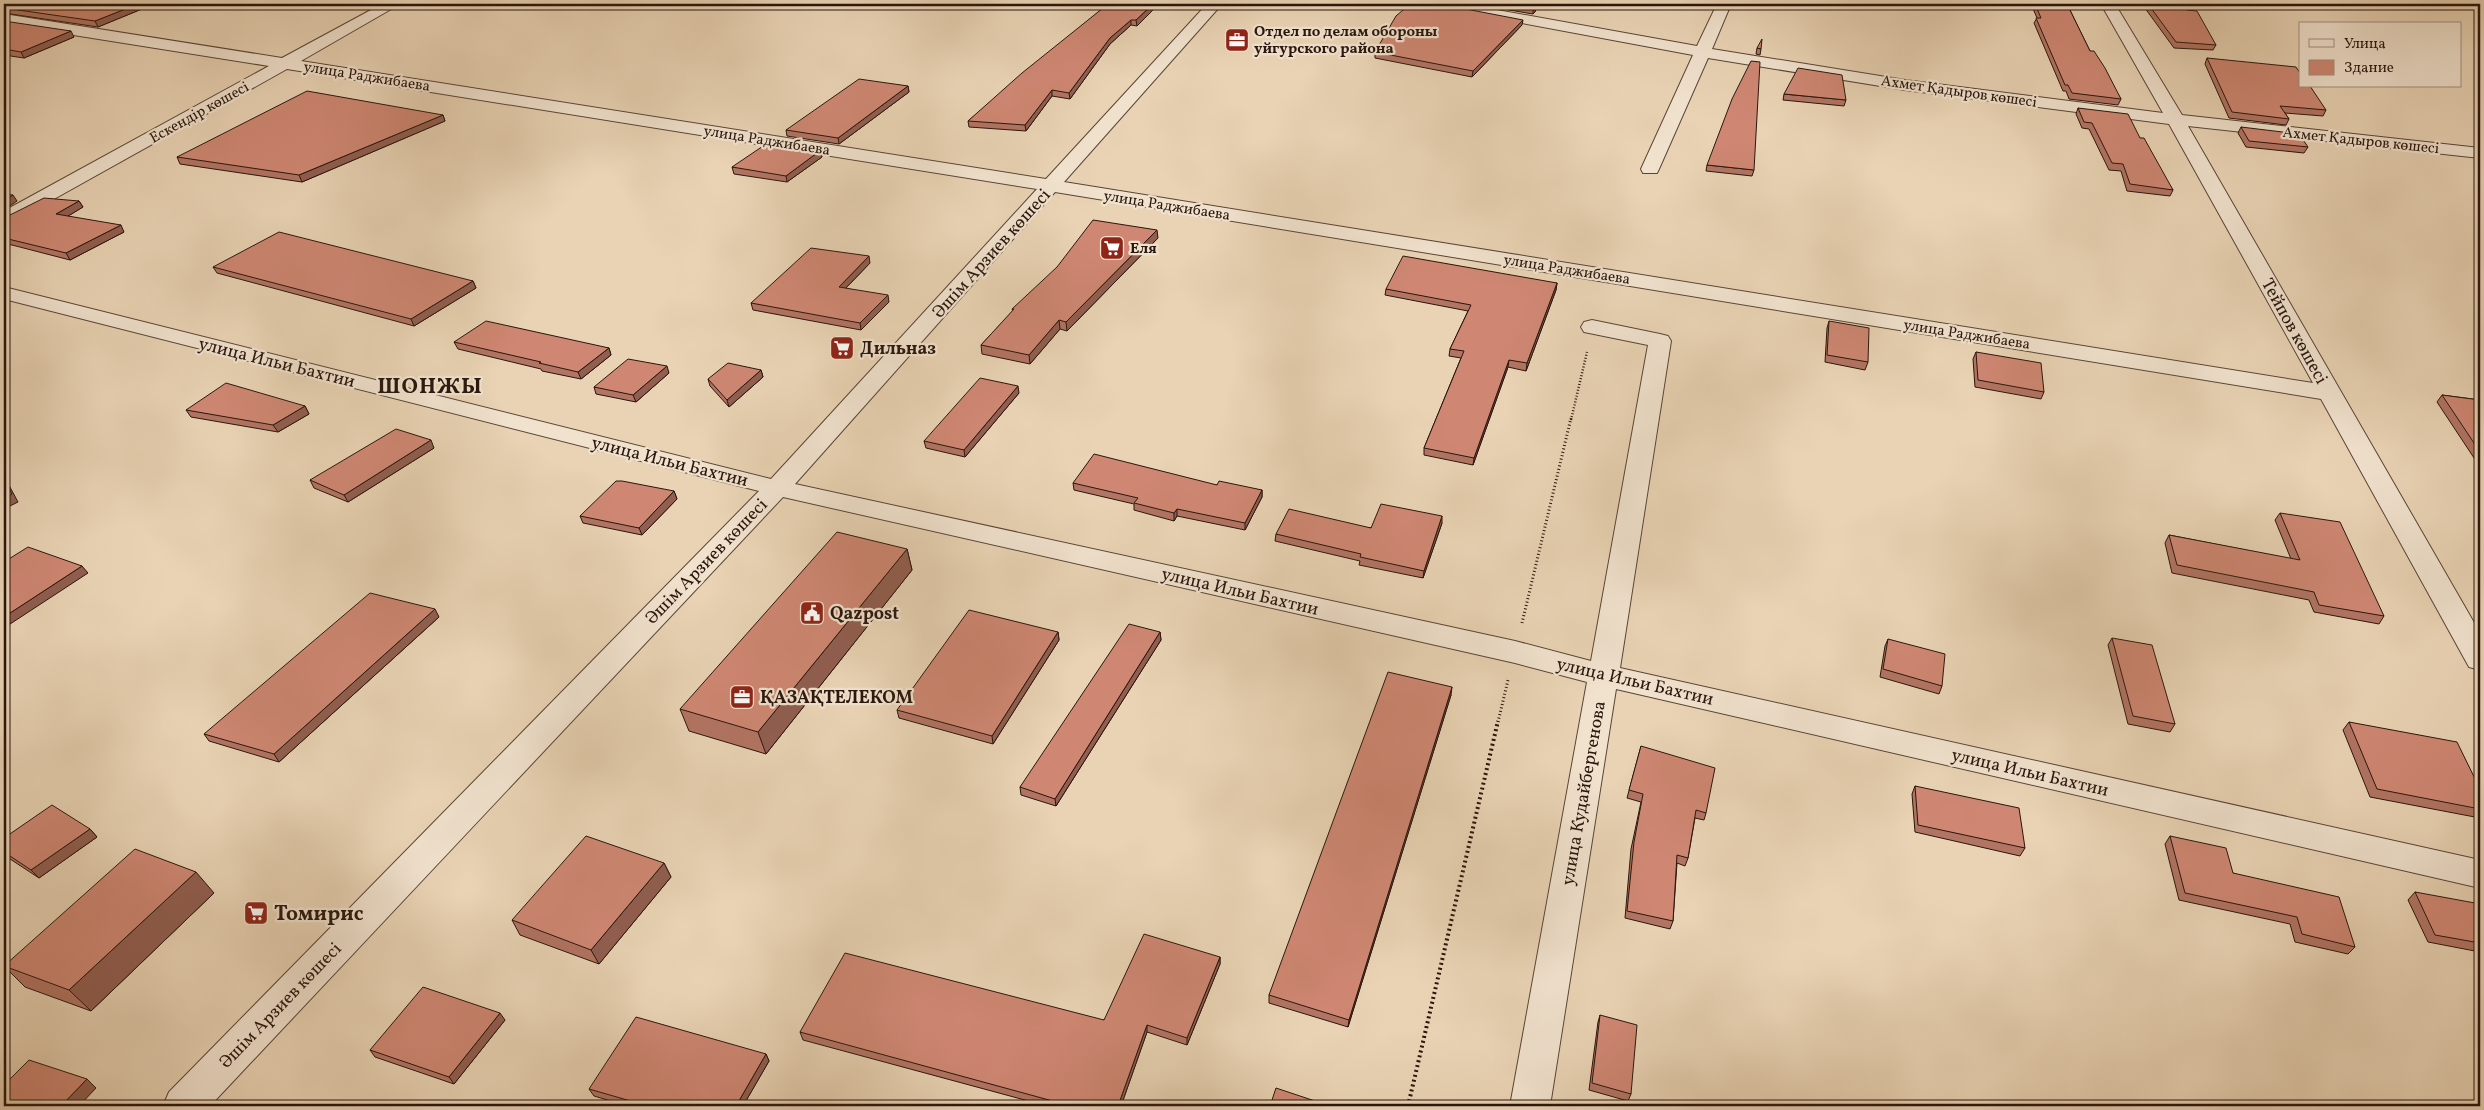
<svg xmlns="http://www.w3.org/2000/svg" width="2484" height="1110" viewBox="0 0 2484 1110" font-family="Vollkorn,serif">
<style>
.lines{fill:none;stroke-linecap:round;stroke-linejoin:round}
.minor-casing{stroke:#594537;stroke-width:2}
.path-far2{stroke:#29160d;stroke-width:2.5;stroke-dasharray:1 2;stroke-linecap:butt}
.path-far1{stroke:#29160d;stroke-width:3;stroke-dasharray:1 2.5;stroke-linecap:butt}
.path{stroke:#29160d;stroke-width:4;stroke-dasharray:2 3;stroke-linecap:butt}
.minor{fill:#f1e2ce;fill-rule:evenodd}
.wall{fill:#b27463;stroke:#29160d}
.shaded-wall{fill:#915e50;stroke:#29160d}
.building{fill:#cf8773;stroke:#29160d}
.labels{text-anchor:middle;stroke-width:4.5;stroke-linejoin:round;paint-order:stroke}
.far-poi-label{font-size:15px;font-weight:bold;fill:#29160d;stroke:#f1e2ce;text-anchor:start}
.far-street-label{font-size:15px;fill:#29160d;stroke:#f1e2ce}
.street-label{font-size:18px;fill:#29160d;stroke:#f1e2ce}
.poi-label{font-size:18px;font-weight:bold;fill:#29160d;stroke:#f1e2ce;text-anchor:start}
.near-poi-label{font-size:21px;font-weight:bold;fill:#29160d;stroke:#f1e2ce;text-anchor:start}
.district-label{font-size:22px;font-weight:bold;letter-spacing:1px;fill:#29160d;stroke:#f1e2ce}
</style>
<rect width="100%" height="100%" fill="#e9d3b4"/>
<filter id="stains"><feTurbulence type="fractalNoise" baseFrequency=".004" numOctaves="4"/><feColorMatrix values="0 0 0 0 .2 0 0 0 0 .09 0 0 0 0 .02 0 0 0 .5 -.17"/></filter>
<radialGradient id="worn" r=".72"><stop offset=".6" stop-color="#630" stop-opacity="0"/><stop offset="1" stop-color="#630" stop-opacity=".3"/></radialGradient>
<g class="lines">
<defs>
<path id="minor" d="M382,4H400L301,61L1046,179L1207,4H1222L1064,182L2313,383L2169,124L1905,90L1708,58L1659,169L1657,173H1643L1641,169L1693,55L1441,8L1434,4H1464L1697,46L1717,4H1731L1712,49L1905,80L2163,113L2101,4H2115L2182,115L2480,148V158L2188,126L2480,633V670L2469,667L2321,399L1055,192L795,484L1515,641L1591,661L1648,345L1584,332L1581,327L1584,322L1592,320L1660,334L1668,336L1671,341L1620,668L2480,860V888L1616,689L1550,1106H1510L1587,682L1515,663L783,497L210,1106H163L169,1092L759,491L4,299V287L771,479L1037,189L287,69L11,223L4,225V211L269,66L4,24V14L282,58Z"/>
</defs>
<use href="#minor" class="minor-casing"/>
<path class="path-far2" d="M1571,420L1587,352"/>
<path class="path-far1" d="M1522,623L1571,418
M1498,722L1508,680"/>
<path class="path" d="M1408,1106L1498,721"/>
<use href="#minor" class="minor"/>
</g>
<path class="wall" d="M4,4H154L98,27L4,13Z
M1108,4H1159L1137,26L1131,25L1110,44L1070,99L1052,96L1026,131L969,127L968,121Z
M1473,4H1537L1535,12L1533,14Z
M2031,4H2067L2090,51L2121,99L2118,105L2069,99L2066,91H2063L2034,23L2037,18Z
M2142,4H2184L2187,10L2216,45L2213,50L2174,48Z
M4,21L74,37L24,58L4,55Z
M1522,25L1472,77L1375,58V52Z
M1757,48L1761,49L1760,55L1756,54Z
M2207,58L2326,110L2323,116L2285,113L2289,119L2286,125L2229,118L2205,64Z
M908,86L909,92L839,144L787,136L786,130Z
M1784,94L1846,100L1844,106L1783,100Z
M2078,108L2140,138L2173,190L2170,196L2127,191L2121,171L2109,170L2089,129L2082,128L2076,114Z
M443,115L445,121L302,182L180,164L177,157Z
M2241,127L2308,147L2304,153L2246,147L2238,133Z
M822,157L787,182L734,174L732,167Z
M1707,165L1754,170L1752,176L1706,171Z
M79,201L83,207L68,216L124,232L70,260L12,245L4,244V218Z
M1158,238L1067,331L1060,329L1030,364L982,354L981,345L1013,311L1012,309Z
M870,263L846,288L889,302L861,330L753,310L751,303Z
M213,267L473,281L476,288L414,326L217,273Z
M1557,283L1556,290L1526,371L1508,367L1473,465L1424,455V448L1461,358L1449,356L1450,349L1468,311L1385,295L1386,289Z
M1829,321L1868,362L1865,370L1825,362L1827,328Z
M454,342L609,348L611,355L581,379L542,371L541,369L458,349Z
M1976,352L2044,392L2041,399L1975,387L1973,359Z
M761,370L763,377L729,407L710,386L708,379Z
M669,373L636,402L596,394L594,387Z
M1019,393L965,457L926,448L924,441Z
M2442,395L2480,400V467L2437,402Z
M305,406L309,414L278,432L191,417L186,410Z
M434,448L348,502L314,488L310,480Z
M1073,483L1217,485L1262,490V497L1245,530L1177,516L1174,521L1134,510V504L1074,490Z
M674,491L677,499L642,535L583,523L580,516Z
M2280,513L2384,616L2379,624L2314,612L2309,600L2172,573L2165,543L2169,535L2291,559L2275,520Z
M1442,523L1423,578L1359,565L1360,561L1275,541L1276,534Z
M907,549L912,570L766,754L689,731L680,709Z
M439,617L279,762L209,741L204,734Z
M1058,632L1059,640L993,744L899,718L897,710Z
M1160,632L1161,640L1056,806L1021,795L1020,787Z
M2112,638L2175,724L2170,732L2128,724L2108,645Z
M1888,639L1942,686L1939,694L1880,677L1885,646Z
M1451,695L1348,1027L1269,1003V995Z
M2349,722L2480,809V818L2370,797L2343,730Z
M1641,746L1706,813L1704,820L1695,818L1688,858L1685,866L1677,863L1673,921L1670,929L1625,918L1631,849L1641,802L1627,798Z
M1915,786L2025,848L2020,856L1915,832L1912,794Z
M90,829L97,837L39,878L4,855V838Z
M2170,836L2233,873L2355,947L2348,954L2295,942L2290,924L2179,900L2165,844Z
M664,863L671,877L599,964L520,935L512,920Z
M2415,892L2480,914V952L2428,942L2408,900Z
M214,893L91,1011L25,987L4,966Z
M1220,957V964L1187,1045L1147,1032L1121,1106H1047L803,1040L800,1032L1104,1020Z
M1600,1015L1631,1094L1628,1101L1589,1090L1598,1022Z
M505,1020L454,1084L375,1057L370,1050Z
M766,1054L769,1061L743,1106H628L594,1096L589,1089Z"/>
<path class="shaded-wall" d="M138,4H154L98,27L95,21Z
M1153,4H1159L1137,26L1136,20Z
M1537,4L1535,12L1533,14V9Z
M1131,20V25L1110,44L1070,99L1069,93L1110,38Z
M1523,20L1522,25L1472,77L1473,71Z
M71,31L74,37L24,58L21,52Z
M908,86L909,92L839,144L838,138Z
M1052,90V96L1026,131L1025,125Z
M443,115L445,121L302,182L299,175Z
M821,150L822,157L787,182L786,176Z
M13,195L17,201L4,210V201Z
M79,201L83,207L60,221L56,214Z
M121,225L124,232L70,260L66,253Z
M1157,230L1158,238L1067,331L1066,322Z
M869,256L870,263L841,293L839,287Z
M473,281L476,288L414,326L411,319Z
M1557,283L1556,290L1526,371L1527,363Z
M888,295L889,302L861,330L860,323Z
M1059,320L1060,329L1030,364L1029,355Z
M609,348L611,355L581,379L578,372Z
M1509,360L1508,367L1473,465L1474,458Z
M667,366L669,373L636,402L633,395Z
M761,370L763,377L729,407L727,400Z
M1018,386L1019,393L965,457L964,450Z
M305,406L309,414L278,432L273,425Z
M431,440L434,448L348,502L344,495Z
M4,476L18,502L4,509Z
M1262,490V497L1245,530V523Z
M674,491L677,499L642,535L639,528Z
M1177,509V516L1174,521V513Z
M1442,516V523L1423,578L1424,571Z
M907,549L912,570L766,754L758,732Z
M82,566L88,573L4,628V617Z
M435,609L439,617L279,762L274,754Z
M1058,632L1059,640L993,744L992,736Z
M1160,632L1161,640L1056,806L1055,799Z
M1452,687L1451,695L1348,1027L1349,1020Z
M90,829L97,837L39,878L31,870Z
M664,863L671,877L599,964L591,950Z
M196,872L214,893L91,1011L69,990Z
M1220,957V964L1187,1045V1038Z
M500,1013L505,1020L454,1084L449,1077Z
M1147,1025V1032L1121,1106H1118Z
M766,1054L769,1061L743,1106H736Z
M87,1079L96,1088L79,1106H61Z"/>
<path class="building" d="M4,4H138L95,21L4,8Z
M1108,4H1153L1136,20H1131L1110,38L1069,93L1052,90L1025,125L968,121L1022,73Z
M1410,4H1440L1523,20L1473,71L1375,52L1396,16Z
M1504,4H1537L1536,6L1533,9Z
M2035,4H2067L2090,51H2094L2105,68L2121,99L2072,93L2068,85H2065L2036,18H2041Z
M2148,4H2184L2187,10L2197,11L2216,45L2176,42Z
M4,21L71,31L21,52L4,49Z
M1762,39L1761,49L1757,48Z
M2207,58L2296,67L2300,73V86H2310L2326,110L2280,106L2289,119L2232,112Z
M1751,61L1760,62L1754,170L1707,165L1732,99Z
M1798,68L1842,75L1846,100L1784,94Z
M859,79L908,86L838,138L786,130Z
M307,91L443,115L299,175L177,157Z
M2078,108L2128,114L2140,138H2144L2173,190L2130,184L2123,164L2112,163L2092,123L2084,122Z
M2241,127L2299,134L2308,147L2249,141Z
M769,142L821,150L786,176L732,167Z
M4,194L13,195L4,201Z
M44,198L79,201L56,214L121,225L66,253L4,238V218Z
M1093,220L1157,230L1066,322L1059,320L1029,355L981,345L1014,309H1012L1057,267Z
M279,232L473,281L411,319L213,267Z
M811,248L869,256L839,287L888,295L860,323L751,303Z
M1403,256L1557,283L1527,363L1509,360L1474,458L1424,448L1464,351L1450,349L1471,305L1386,289Z
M486,321L609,348L578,372L539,363L541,362L454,342Z
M1829,321L1869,328L1868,362L1827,355Z
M1976,352L2041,363L2044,392L1978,380Z
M628,359L667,366L633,395L594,387Z
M728,363L761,370L727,400L708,379Z
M980,378L1018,386L964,450L924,441Z
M226,383L305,406L273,425L186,410Z
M2442,395L2480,400V452Z
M396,429L431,440L344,495L310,480Z
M1094,454L1217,485L1219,481L1262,490L1245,523L1177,509L1174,513L1134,503L1138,498L1073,483Z
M4,479L12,494L4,499Z
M616,481H622L674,491L639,528L580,516Z
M1381,504L1442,516L1424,571L1360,557L1361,554L1276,534L1289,509L1371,528Z
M2280,513L2340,522L2384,616L2319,605L2314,592L2177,565L2169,535L2300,560Z
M837,532L907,549L758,732L680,709Z
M28,547L82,566L4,617V562Z
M370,593L435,609L274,754L204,734Z
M969,610L1058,632L992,736L897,710Z
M1129,624L1160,632L1055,799L1020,787Z
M2112,638L2152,645L2175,724L2133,716Z
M1888,639L1945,654L1942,686L1883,669Z
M1388,672L1452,687L1349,1020L1269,995Z
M2349,722L2457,742L2480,789V809L2377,789Z
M1641,746L1715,768L1706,813L1696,810L1688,858L1677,855L1673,921L1627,911L1634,842L1643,794L1629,790Z
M1915,786L2019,808L2025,848L1918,825Z
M52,805L90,829L31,870L4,852V838Z
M586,836L664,863L591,950L512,920Z
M2170,836L2226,848L2233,873L2339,897L2355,947L2302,934L2297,917L2185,893Z
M135,849L196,872L69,990L4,966Z
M2415,892L2475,903L2480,914V943L2435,935Z
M1144,934L1220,957L1187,1038L1147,1025L1118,1106H1071L800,1032L845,953L1104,1020Z
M423,987L500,1013L449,1077L370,1050Z
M1600,1015L1637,1025L1631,1094L1592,1083Z
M636,1017L766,1054L736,1106H648L589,1089Z
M29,1060L87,1079L61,1106H4V1085Z
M1276,1088L1330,1106H1270Z"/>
<defs>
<symbol id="office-square" viewBox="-11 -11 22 22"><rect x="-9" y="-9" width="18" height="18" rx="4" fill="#8f2418" stroke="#f1e2ce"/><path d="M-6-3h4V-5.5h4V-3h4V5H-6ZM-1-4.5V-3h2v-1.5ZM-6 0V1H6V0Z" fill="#fff"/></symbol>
<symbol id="supermarket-square" viewBox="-11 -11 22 22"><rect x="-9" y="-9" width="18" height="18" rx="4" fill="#8f2418" stroke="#f1e2ce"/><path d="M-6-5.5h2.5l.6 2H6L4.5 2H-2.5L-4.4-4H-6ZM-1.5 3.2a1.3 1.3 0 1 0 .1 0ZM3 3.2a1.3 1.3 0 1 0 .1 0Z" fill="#fff"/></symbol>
<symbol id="civic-square" viewBox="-11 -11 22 22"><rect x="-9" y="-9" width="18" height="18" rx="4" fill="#8f2418" stroke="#f1e2ce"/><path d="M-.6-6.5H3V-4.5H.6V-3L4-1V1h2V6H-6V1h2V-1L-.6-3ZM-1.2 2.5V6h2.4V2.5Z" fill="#fff"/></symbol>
</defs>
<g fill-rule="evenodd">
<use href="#office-square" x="1223" y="26" width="28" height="28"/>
<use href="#supermarket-square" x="1098" y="234" width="28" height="28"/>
<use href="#supermarket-square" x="828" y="334" width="28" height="28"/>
<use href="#civic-square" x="798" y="599" width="28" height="28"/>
<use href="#office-square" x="728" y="683" width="28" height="28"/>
<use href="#supermarket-square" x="242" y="899" width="28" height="28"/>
</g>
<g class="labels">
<g class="far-poi-label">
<text x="1254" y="36">Отдел по делам обороны<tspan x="1254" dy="17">уйгурского района</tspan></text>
<text x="1130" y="253">Еля</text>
</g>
<g class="far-street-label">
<text transform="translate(367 76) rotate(9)" y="5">улица Раджибаева</text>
<text transform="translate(1959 91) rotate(8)" y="5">Ахмет Қадыров көшесі</text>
<text transform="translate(199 112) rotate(-29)" y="5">Ескендір көшесі</text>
<text transform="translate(767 140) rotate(9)" y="5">улица Раджибаева</text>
<text transform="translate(2361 140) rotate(6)" y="5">Ахмет Қадыров көшесі</text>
<text transform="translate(1167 205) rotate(9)" y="5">улица Раджибаева</text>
<text transform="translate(1567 269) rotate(9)" y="5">улица Раджибаева</text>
<text transform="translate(1967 334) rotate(9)" y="5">улица Раджибаева</text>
</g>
<g class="street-label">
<text transform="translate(991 253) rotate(-48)" y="6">Әшім Арзиев көшесі</text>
<text transform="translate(2295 331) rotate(61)" y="6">Тейпов көшесі</text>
<text transform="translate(277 362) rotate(14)" y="6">улица Ильи Бахтии</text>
<text transform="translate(670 461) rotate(14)" y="6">улица Ильи Бахтии</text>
<text transform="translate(706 561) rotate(-46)" y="6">Әшім Арзиев көшесі</text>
<text transform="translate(1240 591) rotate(13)" y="6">улица Ильи Бахтии</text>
<text transform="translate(1635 681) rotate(13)" y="6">улица Ильи Бахтии</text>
<text transform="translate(2030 772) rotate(13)" y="6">улица Ильи Бахтии</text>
<text transform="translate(1583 793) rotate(-80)" y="6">улица Кудайбергенова</text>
<text transform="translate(280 1005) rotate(-46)" y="6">Әшім Арзиев көшесі</text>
</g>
<g class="poi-label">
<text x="860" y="354">Дильназ</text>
<text x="830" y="619">Qazpost</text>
<text x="760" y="703">ҚАЗАҚТЕЛЕКОМ</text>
</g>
<g class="near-poi-label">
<text x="274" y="920">Томирис</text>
</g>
<g class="district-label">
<text x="430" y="393">ШОНЖЫ</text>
</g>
</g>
<rect width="2484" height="1110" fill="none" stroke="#e9d3b4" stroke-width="20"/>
<rect x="5" y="5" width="2474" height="1100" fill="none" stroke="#29160d" stroke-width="2.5"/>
<rect x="10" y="10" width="2464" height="1090" fill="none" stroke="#29160d"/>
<rect x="2299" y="22" width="162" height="65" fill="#f1e2ce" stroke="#a19081"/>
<rect x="2309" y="39" width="25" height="8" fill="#f1e2ce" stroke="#a19081"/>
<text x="2344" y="48" font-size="15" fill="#29160d">Улица</text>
<rect x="2309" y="60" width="25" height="15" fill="#cf8773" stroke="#a19081"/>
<text x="2344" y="72" font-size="15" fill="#29160d">Здание</text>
<rect width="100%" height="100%" filter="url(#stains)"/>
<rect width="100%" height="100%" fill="url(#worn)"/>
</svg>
